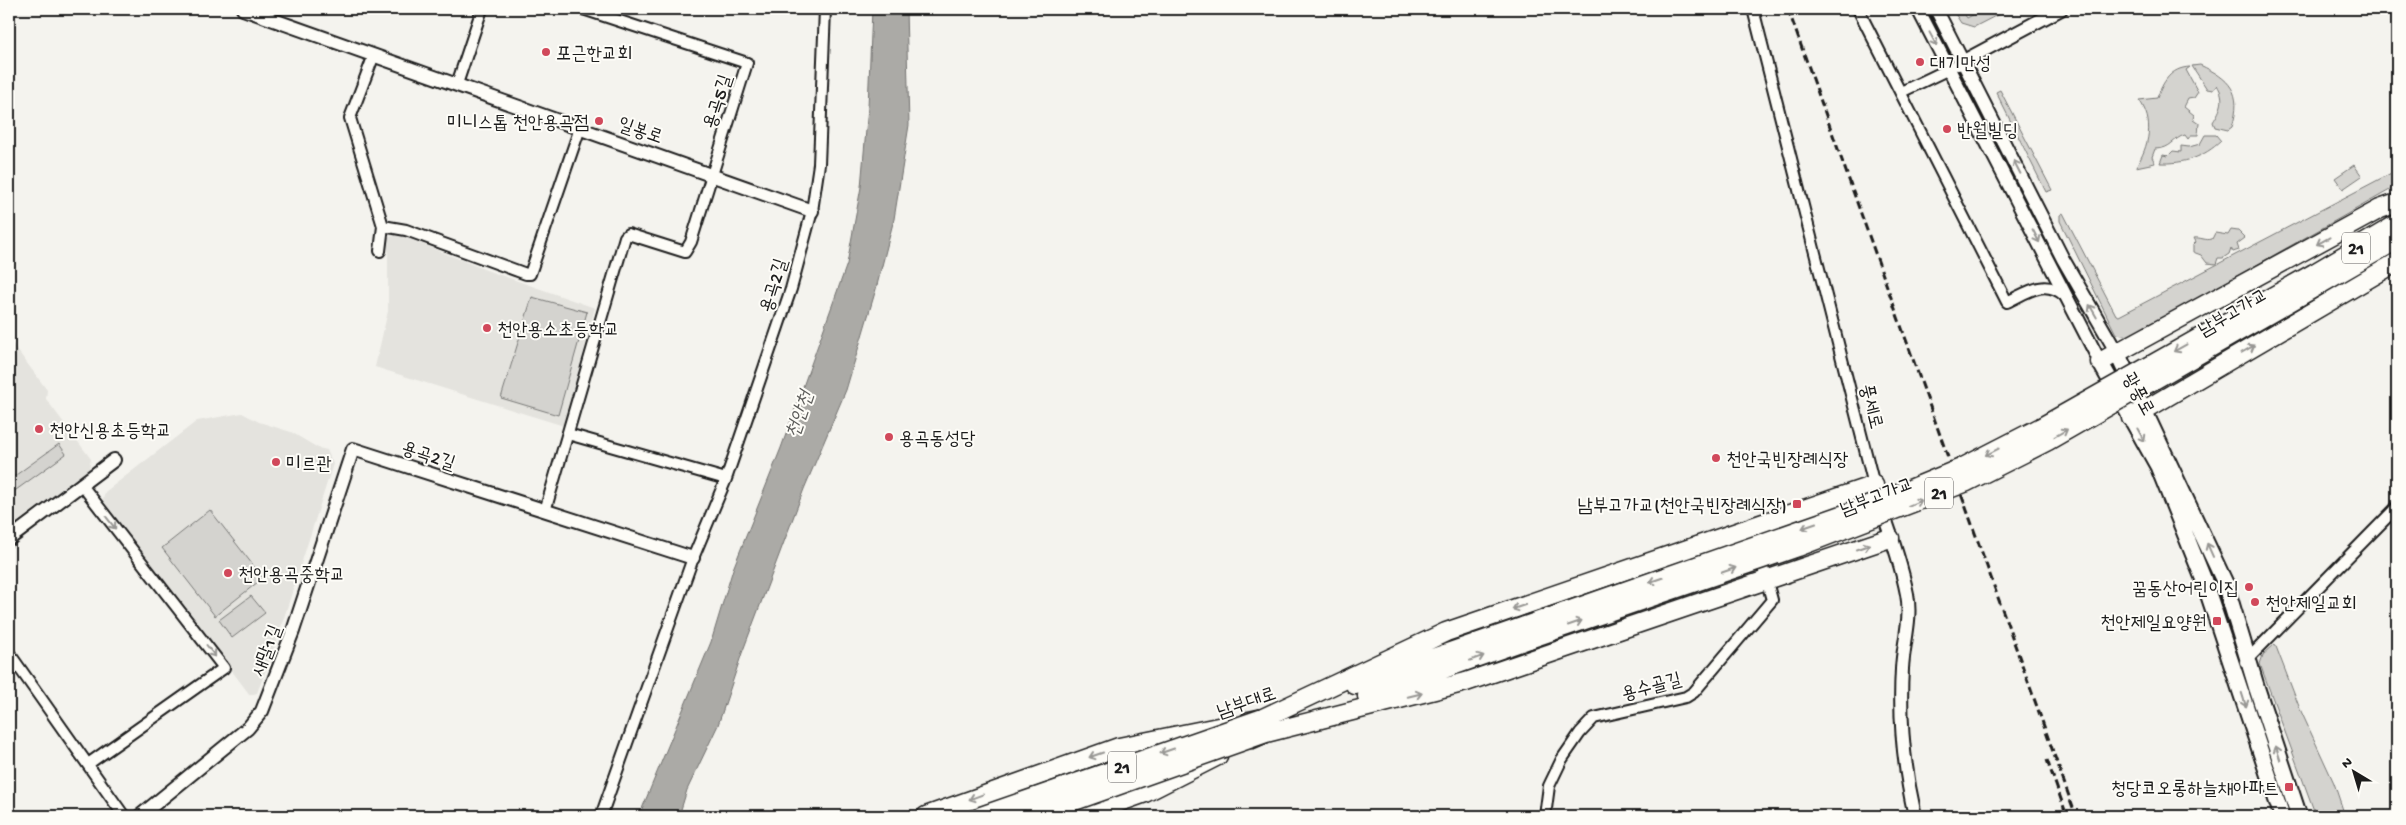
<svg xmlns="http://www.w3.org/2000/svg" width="2406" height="825" viewBox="0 0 2406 825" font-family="'Gochi Hand','Poor Story',sans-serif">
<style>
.built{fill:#e4e3de}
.green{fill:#d4d3cf;stroke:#787876}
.water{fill:#abaaa6;stroke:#72716f}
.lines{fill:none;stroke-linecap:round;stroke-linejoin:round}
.minor-casing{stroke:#1c1c1c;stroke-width:14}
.tertiary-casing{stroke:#1c1c1c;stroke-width:16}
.secondary-casing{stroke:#1c1c1c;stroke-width:19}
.trunk-casing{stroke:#1c1c1c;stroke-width:21}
.minor{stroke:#fdfcf7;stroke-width:10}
.tertiary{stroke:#fdfcf7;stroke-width:12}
.secondary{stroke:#fdfcf7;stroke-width:15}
.trunk{stroke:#fdfcf7;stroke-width:18}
.rail{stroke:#1c1c1c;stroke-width:3;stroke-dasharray:8 4;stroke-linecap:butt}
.trunk-bridge-casing{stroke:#1c1c1c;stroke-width:21;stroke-linecap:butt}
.trunk-bridge{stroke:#fdfcf7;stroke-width:18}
.oneway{stroke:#989794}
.poi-dot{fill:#d1495b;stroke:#fdfcf7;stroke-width:2}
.labels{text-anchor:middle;stroke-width:4;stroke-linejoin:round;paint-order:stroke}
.shield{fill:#fdfcf7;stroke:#605f5e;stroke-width:1}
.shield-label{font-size:18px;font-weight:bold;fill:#1c1c1c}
.poi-label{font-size:19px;fill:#1c1c1c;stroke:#fdfcf7;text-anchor:start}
.street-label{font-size:19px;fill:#1c1c1c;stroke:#fdfcf7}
.water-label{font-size:20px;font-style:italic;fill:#5c5c5a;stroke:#fdfcf7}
</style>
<rect width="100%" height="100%" fill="#f4f3ee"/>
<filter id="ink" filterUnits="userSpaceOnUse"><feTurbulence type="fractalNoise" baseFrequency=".02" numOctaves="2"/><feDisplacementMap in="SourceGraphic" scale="10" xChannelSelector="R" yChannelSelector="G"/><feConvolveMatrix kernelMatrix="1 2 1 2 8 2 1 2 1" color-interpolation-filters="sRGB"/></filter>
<g filter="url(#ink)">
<path class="built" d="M398,234L486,270L595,308L564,426L375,367L388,311V237Z
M9,339L47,390L46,399L91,459L89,469L9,528Z
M242,413L259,422L291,432L318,448L327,450L333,464L275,646L257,693L250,695L103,500L105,492L197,421Z"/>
<path class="green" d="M1952,9H1961L1967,18L1984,9H2009L1974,27L1961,23Z
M2200,65C2230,79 2243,92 2232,127L2228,130L2215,127L2213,122C2221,109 2226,99 2217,85L2213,90L2207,89L2192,66Z
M2190,67L2186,70L2198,92L2194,98L2188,99L2184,107L2194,115L2193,119L2199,123L2198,135H2191L2188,139L2185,135C2173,138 2172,149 2155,149L2152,157L2155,163L2136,167C2149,146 2155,121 2139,100L2157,98C2163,82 2170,68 2190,67Z
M2000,90L2052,190L2046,192L1996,92Z
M2205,135H2216L2221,141C2204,157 2184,164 2160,163L2163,155L2168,156L2173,151L2181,152V146L2189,147L2200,144Z
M2354,165L2362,176L2343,189L2335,178Z
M2397,170V186L2130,336L2116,334L2060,221V215L2063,213L2116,315L2119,316Z
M2231,230L2238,231L2245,238L2237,244L2239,250L2233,252L2231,248L2229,254L2223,258H2218L2216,264L2207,263L2201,255L2193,252V245L2196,242L2194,238C2200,237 2206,241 2212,239L2215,233L2228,235Z
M532,297L587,312L558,415L501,398Z
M59,444L66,454L9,495V480Z
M210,510L263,578L215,616L162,548Z
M251,596L265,613L232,638L219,620Z
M2275,644L2300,709L2334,783L2344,813L2335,816H2316L2260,664L2263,655Z"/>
<path class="water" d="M872,9H906L909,125L894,219L876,289L846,390L804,489L742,653L718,725L687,790L679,816H639L711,642L733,569L781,448L847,264L861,187L868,107Z"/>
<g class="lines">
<defs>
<path id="minor" d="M1753,9L1874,485
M1858,9L2007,302C2028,292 2045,278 2065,296
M374,55L350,118L383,226L380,251
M457,84L482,9
M1901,92L1949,69
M383,226L406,230L526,274H530L580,128
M568,434L726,479
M81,484L224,668L88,764
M545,511L625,237L628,234L685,252L691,242L747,63L583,9
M9,653L124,816
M2245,662L2397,507
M601,816L693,558L726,479L791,289L812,211L819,164L825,9
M1545,816L1549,786L1562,759L1580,733L1594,718L1686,697L1694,692L1772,600L1760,557"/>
<path id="tertiary" d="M243,9L812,211
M1918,9L2100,362
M1936,9L2063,259L2117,353
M1958,64L2061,9
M1881,507C1890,532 1902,568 1907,594C1912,619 1903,644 1902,669C1899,719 1904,768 1915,816
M9,539L114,460
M140,816L248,728L262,711L293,631L353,449L693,558"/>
<path id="secondary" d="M2117,353L2225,583L2257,689L2299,816
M2100,362L2158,466L2203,578L2282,816"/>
<path id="trunk" d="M2314,273L2397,224
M2321,284L2397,240
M2100,362L2380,209L2397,203
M2131,418L2397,262
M1355,685L1525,626
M1367,696L1529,639
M1249,721L1263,718L1446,632L1874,485
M1252,739L1266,733L1466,682L1890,538
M926,816L1119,747L1223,726
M1081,816L1145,793L1218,756"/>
</defs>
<use href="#minor" class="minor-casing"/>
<use href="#tertiary" class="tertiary-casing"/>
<use href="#secondary" class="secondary-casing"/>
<use href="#trunk" class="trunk-casing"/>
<use href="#minor" class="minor"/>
<use href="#tertiary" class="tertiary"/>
<use href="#secondary" class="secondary"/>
<use href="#trunk" class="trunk"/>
<path class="rail" d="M1788,9L2076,816
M2047,760L2067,816"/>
<defs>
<path id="trunk-bridge" d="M1525,626L1876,503L1961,468L2041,427L2314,273
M1529,639L1798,547L1967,482L2048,441L2321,284
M981,816L1263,718
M1032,816L1266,733"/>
</defs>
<use href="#trunk-bridge" class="trunk-bridge-casing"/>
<use href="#trunk-bridge" class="trunk-bridge"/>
</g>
<defs><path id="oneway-shaft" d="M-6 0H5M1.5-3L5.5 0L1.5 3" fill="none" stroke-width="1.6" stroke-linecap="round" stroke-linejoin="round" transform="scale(1.25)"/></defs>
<g class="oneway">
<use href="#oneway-shaft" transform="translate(1933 39) rotate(62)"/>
<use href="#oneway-shaft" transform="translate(2017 167) rotate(-117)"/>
<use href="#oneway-shaft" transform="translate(2036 236) rotate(63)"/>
<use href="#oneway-shaft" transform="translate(2323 241) rotate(151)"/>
<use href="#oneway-shaft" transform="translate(2093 311) rotate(-120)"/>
<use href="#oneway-shaft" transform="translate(2180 348) rotate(151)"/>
<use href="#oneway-shaft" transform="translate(2248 349) rotate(-30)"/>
<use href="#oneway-shaft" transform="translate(2061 433) rotate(-30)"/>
<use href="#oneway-shaft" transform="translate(2141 435) rotate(61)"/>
<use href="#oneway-shaft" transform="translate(1992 452) rotate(153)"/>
<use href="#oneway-shaft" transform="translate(1915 503) rotate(-22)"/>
<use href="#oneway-shaft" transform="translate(111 523) rotate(52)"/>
<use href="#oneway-shaft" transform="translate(1809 526) rotate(161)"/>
<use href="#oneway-shaft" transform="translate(1863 547) rotate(-19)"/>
<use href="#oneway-shaft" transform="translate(2210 550) rotate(-114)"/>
<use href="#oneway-shaft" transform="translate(1729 570) rotate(-19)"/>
<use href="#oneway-shaft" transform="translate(1656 580) rotate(161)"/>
<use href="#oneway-shaft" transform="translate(1519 607) rotate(161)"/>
<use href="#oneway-shaft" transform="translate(1575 623) rotate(-19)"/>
<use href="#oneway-shaft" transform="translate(211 651) rotate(53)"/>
<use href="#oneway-shaft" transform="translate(1477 658) rotate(-20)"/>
<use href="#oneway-shaft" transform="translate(1415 695) rotate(-14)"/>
<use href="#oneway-shaft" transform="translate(2244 700) rotate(72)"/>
<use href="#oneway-shaft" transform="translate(1167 751) rotate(161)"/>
<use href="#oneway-shaft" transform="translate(2278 753) rotate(-108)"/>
<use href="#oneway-shaft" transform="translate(1096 755) rotate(161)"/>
<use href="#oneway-shaft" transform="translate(976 797) rotate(160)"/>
</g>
</g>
<g class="poi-dot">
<circle cx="546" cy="52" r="5"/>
<circle cx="1920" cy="62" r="5"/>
<circle cx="599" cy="121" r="5"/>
<circle cx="1947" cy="129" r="5"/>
<circle cx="487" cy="328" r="5"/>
<circle cx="39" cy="429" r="5"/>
<circle cx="889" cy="437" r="5"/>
<circle cx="1716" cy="458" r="5"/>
<circle cx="276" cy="462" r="5"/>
<rect x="1792" y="499" width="10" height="10" rx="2.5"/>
<circle cx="228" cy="573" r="5"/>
<circle cx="2249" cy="587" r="5"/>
<circle cx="2255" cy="602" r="5"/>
<rect x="2212" y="616" width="10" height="10" rx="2.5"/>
<rect x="2284" y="782" width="10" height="10" rx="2.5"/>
</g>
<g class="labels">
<g class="shield">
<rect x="2342" y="232.5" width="28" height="31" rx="4"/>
<rect x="1925" y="477.5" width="28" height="31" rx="4"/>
<rect x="1108" y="751.5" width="28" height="31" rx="4"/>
</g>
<g class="shield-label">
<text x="2356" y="254">21</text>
<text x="1939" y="499">21</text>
<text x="1122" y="773">21</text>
</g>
<g class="poi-label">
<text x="556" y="59">포근한교회</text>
<text x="1930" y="69">대기만성</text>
<text x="589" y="128" text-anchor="end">미니스톱 천안용곡점</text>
<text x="1957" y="136">반월빌딩</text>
<text x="497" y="335">천안용소초등학교</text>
<text x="49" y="436">천안신용초등학교</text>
<text x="899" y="444">용곡동성당</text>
<text x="1726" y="465">천안국빈장례식장</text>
<text x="286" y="469">미르관</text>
<text x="1787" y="511" text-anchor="end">남부고가교(천안국빈장례식장)</text>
<text x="238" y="580">천안용곡중학교</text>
<text x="2239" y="594" text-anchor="end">꿈동산어린이집</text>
<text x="2265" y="609">천안제일교회</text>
<text x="2207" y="628" text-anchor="end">천안제일요양원</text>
<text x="2279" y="794" text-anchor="end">청당코오롱하늘채아파트</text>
</g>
<g class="street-label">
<text transform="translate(716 101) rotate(-72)" y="7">용곡5길</text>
<text transform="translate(641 129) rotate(19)" y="7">일봉로</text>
<text transform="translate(772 285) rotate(-73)" y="7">용곡2길</text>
<text transform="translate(2232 311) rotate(-30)" y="7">남부고가교</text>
<text transform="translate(2140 393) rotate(61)" y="7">광풍로</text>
<text transform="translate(1873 406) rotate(76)" y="7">풍세로</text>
<text transform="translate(429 454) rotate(18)" y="7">용곡2길</text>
<text transform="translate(1876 495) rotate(-21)" y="7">남부고가교</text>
<text transform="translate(265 650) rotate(-69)" y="7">새말1길</text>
<text transform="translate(1651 685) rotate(-15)" y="7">용수골길</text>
<text transform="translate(1246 701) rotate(-19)" y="7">남부대로</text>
</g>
<g class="water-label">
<text transform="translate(798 414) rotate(-71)" y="7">천안천</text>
</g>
</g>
<rect width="2406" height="825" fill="none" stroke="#fdfcf7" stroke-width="30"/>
<rect x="15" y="15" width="2376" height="795" fill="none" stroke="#1c1c1c" stroke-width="2" filter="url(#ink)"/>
<g transform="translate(2354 772) rotate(322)" stroke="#fdfcf7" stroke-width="4" paint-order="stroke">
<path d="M0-4L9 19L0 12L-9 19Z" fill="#1c1c1c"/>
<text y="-8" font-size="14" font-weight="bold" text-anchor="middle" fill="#1c1c1c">N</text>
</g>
</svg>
